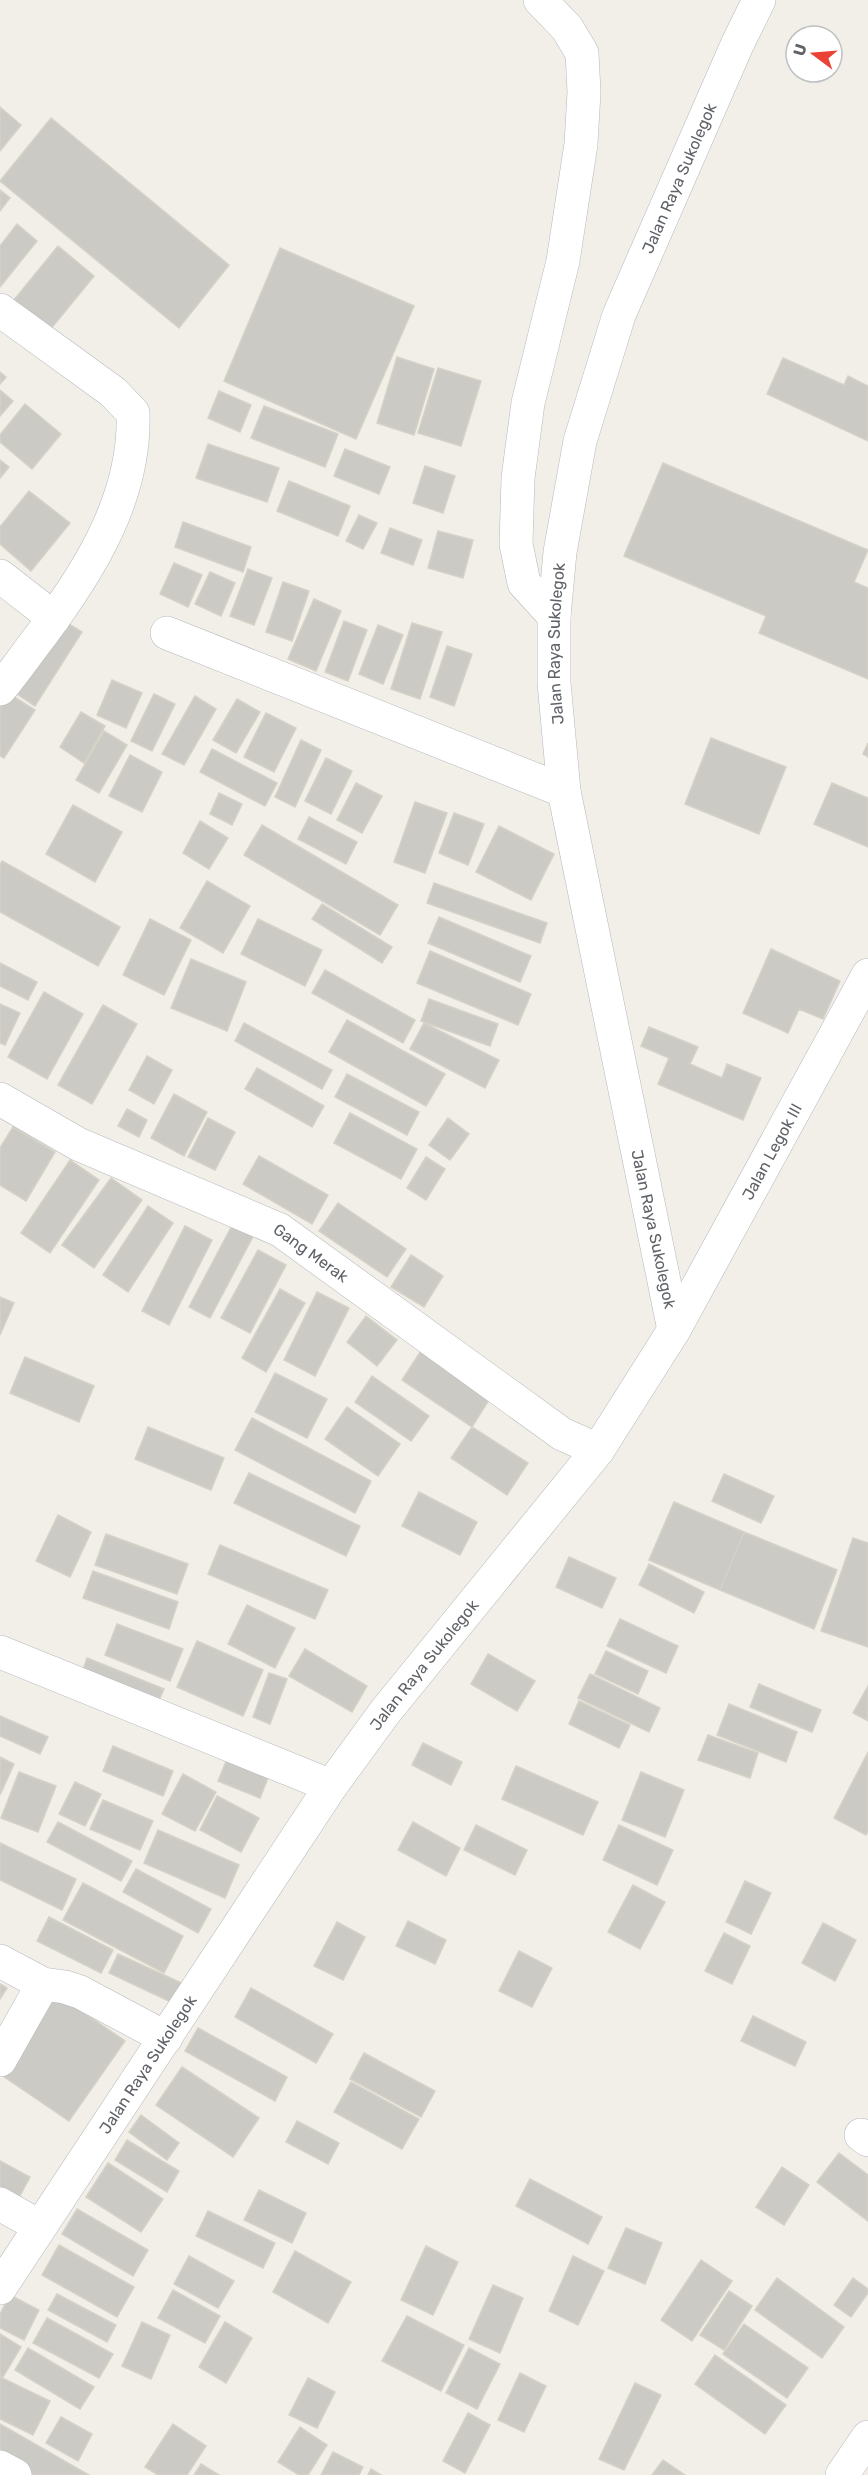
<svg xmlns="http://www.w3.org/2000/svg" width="868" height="2475" viewBox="0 0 868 2475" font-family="Rubik,sans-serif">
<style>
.building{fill:#cccac5;stroke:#d6d1c6;stroke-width:1.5}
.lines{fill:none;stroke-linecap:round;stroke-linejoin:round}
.minor-casing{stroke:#b5b8bc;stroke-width:34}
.minor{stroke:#fff;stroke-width:33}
.labels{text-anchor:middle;stroke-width:5;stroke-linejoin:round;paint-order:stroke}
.street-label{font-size:16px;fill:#5f6368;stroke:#fff}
</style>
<rect width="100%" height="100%" fill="#f1efe8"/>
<path class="building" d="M0,107L21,125L0,151Z
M51,118L229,265L179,328L0,181Z
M0,190L10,198L0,211Z
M17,224L37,241L0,287V246Z
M58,246L94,276L50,330L14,300Z
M280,248L414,306L356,439L224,381Z
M397,357L434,369L414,435L377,423Z
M783,358L844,385L848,376L868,386V441L767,394Z
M438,368L481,381L461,446L418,433Z
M0,372L6,377L0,384Z
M0,390L13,401L0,416Z
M219,391L251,405L240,432L208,418Z
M25,404L61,434L32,469L0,442V435Z
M264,406L338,434L325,467L251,438Z
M208,444L279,468L267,502L196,478Z
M345,449L390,467L379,494L334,476Z
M0,460L9,467L0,478Z
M663,463L868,550L854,582L868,588V679L759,633L766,616L624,556Z
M425,466L455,476L443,513L413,503Z
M289,481L350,506L338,536L277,511Z
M29,491L70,523L31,571L0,544V527Z
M359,515L377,523L363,549L346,541Z
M183,522L251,547L243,572L175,547Z
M390,528L422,540L413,565L381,553Z
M438,531L473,540L463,578L428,568Z
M174,563L202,575L188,607L160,594Z
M248,569L272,578L254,625L230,616Z
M210,572L235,583L221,616L195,604Z
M283,582L309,591L292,641L266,632Z
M314,599L341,611L316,671L288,659Z
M64,621L82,632L35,706L17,694Z
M344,621L367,630L348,681L325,672Z
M412,623L442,632L420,699L391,689Z
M378,625L403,635L383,684L359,674Z
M447,646L472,654L454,706L430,697Z
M112,680L142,693L126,728L97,715Z
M8,693L35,710L4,758L0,756V705Z
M154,694L175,704L152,751L131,741Z
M195,696L216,709L184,765L162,754Z
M237,699L260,712L236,753L213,740Z
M81,712L105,726L84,763L60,747Z
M266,713L296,728L274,772L244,757Z
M104,731L127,745L99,793L76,780Z
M711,738L786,767L759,834L685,804Z
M301,740L321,750L295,807L275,797Z
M868,743V757L863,754Z
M212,749L277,783L265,806L200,772Z
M130,755L162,772L142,812L109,796Z
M326,758L352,771L331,814L305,801Z
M356,783L382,796L362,833L337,820Z
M832,783L868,798V847L814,824Z
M219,793L242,804L232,825L210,814Z
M415,802L447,813L425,873L394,862Z
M73,805L122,832L95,882L46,854Z
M454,813L484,824L468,865L439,853Z
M309,817L357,842L346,864L298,839Z
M200,821L228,838L209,869L183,853Z
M262,825L398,905L380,935L244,855Z
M499,826L554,854L531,900L476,872Z
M2,861L120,927L98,966L0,912V865Z
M207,881L250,906L223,953L180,928Z
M434,883L547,923L540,943L427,903Z
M322,904L392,947L382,963L312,919Z
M439,917L531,956L520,982L428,943Z
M150,919L191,940L164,995L123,975Z
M258,919L322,950L305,986L241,954Z
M771,949L840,981L823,1019L799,1009L788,1033L743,1013Z
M430,951L531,994L518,1025L417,983Z
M191,959L246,982L227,1031L171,1008Z
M0,963L37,982L28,1000L0,986Z
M325,970L415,1020L403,1043L312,993Z
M44,992L83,1014L47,1079L8,1057Z
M429,999L498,1024L490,1046L421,1021Z
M0,1004L20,1013L5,1045L0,1043Z
M103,1005L137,1024L92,1104L58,1085Z
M347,1020L445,1074L426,1106L329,1052Z
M244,1023L332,1070L322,1089L235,1041Z
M424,1023L499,1060L485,1088L410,1049Z
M649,1027L698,1047L690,1064L722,1078L727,1064L761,1078L743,1120L658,1084L669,1058L641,1046Z
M147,1056L172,1070L154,1104L129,1090Z
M257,1068L324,1106L312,1127L245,1089Z
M347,1074L419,1112L407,1135L335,1097Z
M174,1094L207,1112L184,1156L151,1138Z
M127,1109L147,1120L139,1137L118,1126Z
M350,1113L417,1149L401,1179L334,1143Z
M208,1118L235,1132L215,1170L188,1157Z
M448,1118L469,1134L450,1160L429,1145Z
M13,1127L55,1152L26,1201L0,1185V1148Z
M259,1156L328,1195L312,1224L243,1184Z
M426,1157L445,1169L426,1200L407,1188Z
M70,1160L99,1180L50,1253L21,1233Z
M111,1178L142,1200L94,1268L62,1245Z
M338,1203L406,1249L387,1277L319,1231Z
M148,1206L173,1223L128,1292L103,1275Z
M236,1218L257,1229L210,1318L189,1307Z
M185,1226L212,1240L169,1325L142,1311Z
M258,1250L286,1265L250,1333L221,1318Z
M411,1255L443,1276L424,1307L391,1287Z
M280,1289L305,1303L266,1372L242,1358Z
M317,1292L349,1308L315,1376L284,1360Z
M0,1297L14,1303L0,1335Z
M366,1316L397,1340L377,1366L347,1342Z
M424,1346L494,1392L472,1427L402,1380Z
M25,1357L94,1386L79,1422L10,1393Z
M275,1373L327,1399L307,1438L255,1412Z
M372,1376L429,1416L411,1441L355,1402Z
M347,1407L400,1444L378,1476L325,1439Z
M252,1418L371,1481L355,1513L235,1450Z
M148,1427L224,1458L211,1490L135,1459Z
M472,1427L528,1463L507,1495L451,1458Z
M249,1473L360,1526L346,1556L234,1503Z
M724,1474L774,1496L761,1523L712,1501Z
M419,1492L477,1522L460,1555L402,1526Z
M674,1502L744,1532L720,1590L649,1560Z
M58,1515L91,1532L70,1577L36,1561Z
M744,1532L837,1570L814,1629L720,1590Z
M106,1534L188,1564L177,1594L95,1565Z
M853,1538L868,1543V1647L821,1631Z
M220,1545L328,1590L315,1619L208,1574Z
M569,1557L616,1578L602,1608L556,1587Z
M649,1564L704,1592L694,1613L639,1585Z
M93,1571L178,1602L169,1629L83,1598Z
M247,1605L295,1628L275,1668L228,1644Z
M620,1619L678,1646L666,1673L607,1646Z
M117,1624L183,1649L170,1681L105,1655Z
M197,1641L263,1670L243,1716L177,1687Z
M305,1649L367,1686L352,1712L289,1676Z
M606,1651L648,1671L638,1694L595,1674Z
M488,1654L535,1681L517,1711L471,1684Z
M87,1658L164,1689L155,1709L80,1679Z
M269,1673L287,1679L270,1724L253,1717Z
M590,1674L660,1708L649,1732L578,1698Z
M759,1684L821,1710L812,1732L750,1707Z
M868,1686V1721L853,1713Z
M579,1701L630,1725L619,1748L569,1724Z
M729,1704L797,1732L786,1762L717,1735Z
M0,1716L48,1737L40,1754L0,1736Z
M708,1735L758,1753L750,1778L698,1760Z
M423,1743L462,1762L451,1785L412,1765Z
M113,1746L173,1771L163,1796L103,1771Z
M232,1747L274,1763L260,1798L218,1781Z
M868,1752V1831L866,1835L834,1818Z
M0,1757L14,1764L0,1795Z
M516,1766L598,1802L583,1835L502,1799Z
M19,1772L56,1786L38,1832L1,1818Z
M641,1772L684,1790L665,1837L622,1820Z
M183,1774L216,1792L195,1831L162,1814Z
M75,1782L101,1794L85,1826L59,1814Z
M217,1796L259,1818L241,1852L200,1830Z
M103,1800L153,1821L140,1850L90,1829Z
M58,1822L132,1861L121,1881L47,1842Z
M413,1822L460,1848L446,1876L398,1850Z
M476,1825L527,1850L515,1875L464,1850Z
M619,1825L673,1850L657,1885L603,1860Z
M158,1830L239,1865L225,1898L144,1863Z
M0,1843L76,1879L62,1910L0,1880Z
M136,1869L211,1909L198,1933L123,1892Z
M745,1881L771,1893L751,1934L726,1922Z
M83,1883L183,1936L164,1973L63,1920Z
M633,1885L665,1902L640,1949L608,1932Z
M49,1917L113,1950L101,1973L37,1941Z
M408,1921L446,1940L435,1964L396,1946Z
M337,1922L365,1937L343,1980L314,1966Z
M823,1923L856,1940L835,1981L802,1963Z
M724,1933L750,1946L732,1984L705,1971Z
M519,1951L552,1968L532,2007L499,1991Z
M118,1954L184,1984L175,2004L109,1973Z
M0,1984L7,1988L0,1999Z
M251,1988L333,2034L316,2063L235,2017Z
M54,1992L125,2041L69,2121L0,2074Z
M753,2016L806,2042L795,2066L741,2041Z
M198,2028L287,2077L275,2101L185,2051Z
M364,2053L435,2091L421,2117L350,2079Z
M182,2067L259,2118L233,2157L156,2105Z
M351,2082L419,2119L402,2149L334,2112Z
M141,2115L179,2143L167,2160L129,2132Z
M297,2121L339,2143L328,2164L286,2142Z
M127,2140L179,2171L167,2192L115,2160Z
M839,2153L868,2175V2221L817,2182Z
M0,2161L30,2177L15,2205L0,2196Z
M108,2163L163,2199L141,2232L86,2197Z
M782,2167L809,2185L784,2225L756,2207Z
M530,2179L602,2217L588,2244L516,2206Z
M259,2190L306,2213L292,2243L244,2220Z
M77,2209L148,2250L133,2276L62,2234Z
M208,2211L275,2243L263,2268L196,2236Z
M626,2228L662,2243L645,2284L608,2268Z
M59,2245L134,2287L117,2317L42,2275Z
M426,2246L458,2262L433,2315L401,2300Z
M295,2251L351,2282L328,2323L273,2292Z
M189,2256L234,2281L218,2308L174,2284Z
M573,2256L604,2271L578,2325L549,2311Z
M701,2260L732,2281L692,2341L661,2320Z
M777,2278L844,2327L822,2358L755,2310Z
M853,2278L868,2289V2293L851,2317L834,2305Z
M493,2285L523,2298L500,2353L469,2339Z
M173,2290L220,2316L205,2343L158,2318Z
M729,2291L752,2306L724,2350L700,2335Z
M57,2294L116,2325L107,2342L48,2310Z
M10,2295L39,2310L24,2340L0,2328V2314Z
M407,2316L464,2345L441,2391L382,2361Z
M47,2318L113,2354L99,2378L33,2343Z
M142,2322L170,2335L151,2379L122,2366Z
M225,2322L252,2338L226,2383L199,2367Z
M744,2324L808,2368L787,2398L723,2354Z
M0,2334L21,2347L3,2377L0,2375Z
M28,2348L94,2387L80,2409L15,2370Z
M469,2348L500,2364L477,2409L446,2393Z
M715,2355L786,2405L765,2434L695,2384Z
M520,2373L546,2386L524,2432L498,2420Z
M0,2377L50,2401L33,2435L0,2419Z
M308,2378L335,2392L317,2428L289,2415Z
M635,2383L661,2395L624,2470L599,2459Z
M468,2413L490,2425L465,2473L443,2461Z
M61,2417L92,2434L78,2461L46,2443Z
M0,2424L89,2475H31L0,2457Z
M173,2424L206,2446L187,2475H158L145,2467Z
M300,2427L327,2445L308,2475H299L278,2462Z
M333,2452L363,2467L359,2475H321Z
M663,2460L685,2475H652Z
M201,2464L219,2475H194Z
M371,2469L381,2475H368Z"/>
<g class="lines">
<defs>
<g id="minor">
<path d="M540,0L567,28L582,53L584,92L581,144L563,261L528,403L518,478L516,544L524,583L554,616"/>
<path d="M0,310L113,392L133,413C136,496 90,570 42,634C28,652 15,671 0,689"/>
<path d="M0,576L54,618"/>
<path d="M167,633L564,791"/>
<path id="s1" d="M0,1099L78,1144L280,1230L562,1434L598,1450"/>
<path id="s2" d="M674,1330L564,791L554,683V616L560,552L580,441L619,315L737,45L759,0"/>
<path d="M0,1652L331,1786"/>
<path d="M0,1961L43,1984L65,1987L80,1992L166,2038"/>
<path d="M0,2060L43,1984"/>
<path d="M861,2135L868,2140"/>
<path d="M0,2204L39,2226"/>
<path id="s3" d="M0,2288L331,1786L385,1712L598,1450L674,1330L868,975"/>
<path d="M0,2467L15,2475"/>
<path d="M842,2475L868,2437"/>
</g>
</defs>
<use href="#minor" class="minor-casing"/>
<use href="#minor" class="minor"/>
</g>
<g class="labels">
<g class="street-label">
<text dy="6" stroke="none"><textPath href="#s2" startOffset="1184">Jalan Raya Sukolegok</textPath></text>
<text dy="6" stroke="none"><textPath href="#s2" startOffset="698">Jalan Raya Sukolegok</textPath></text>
<text dy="6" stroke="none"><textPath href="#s3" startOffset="1376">Jalan Legok III</textPath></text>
<text transform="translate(654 1229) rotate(78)" y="6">Jalan Raya Sukolegok</text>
<text dy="6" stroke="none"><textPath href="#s1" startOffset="348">Gang Merak</textPath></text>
<text dy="6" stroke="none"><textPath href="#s3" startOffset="754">Jalan Raya Sukolegok</textPath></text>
<text dy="6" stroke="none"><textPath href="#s3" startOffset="268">Jalan Raya Sukolegok</textPath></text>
</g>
</g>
<g transform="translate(814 54) rotate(286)"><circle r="28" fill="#ffffff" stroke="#bfc1c3" stroke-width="1.5"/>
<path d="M0-4.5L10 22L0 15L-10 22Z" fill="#ea4335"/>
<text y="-9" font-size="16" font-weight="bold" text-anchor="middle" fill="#5f6368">U</text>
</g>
</svg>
